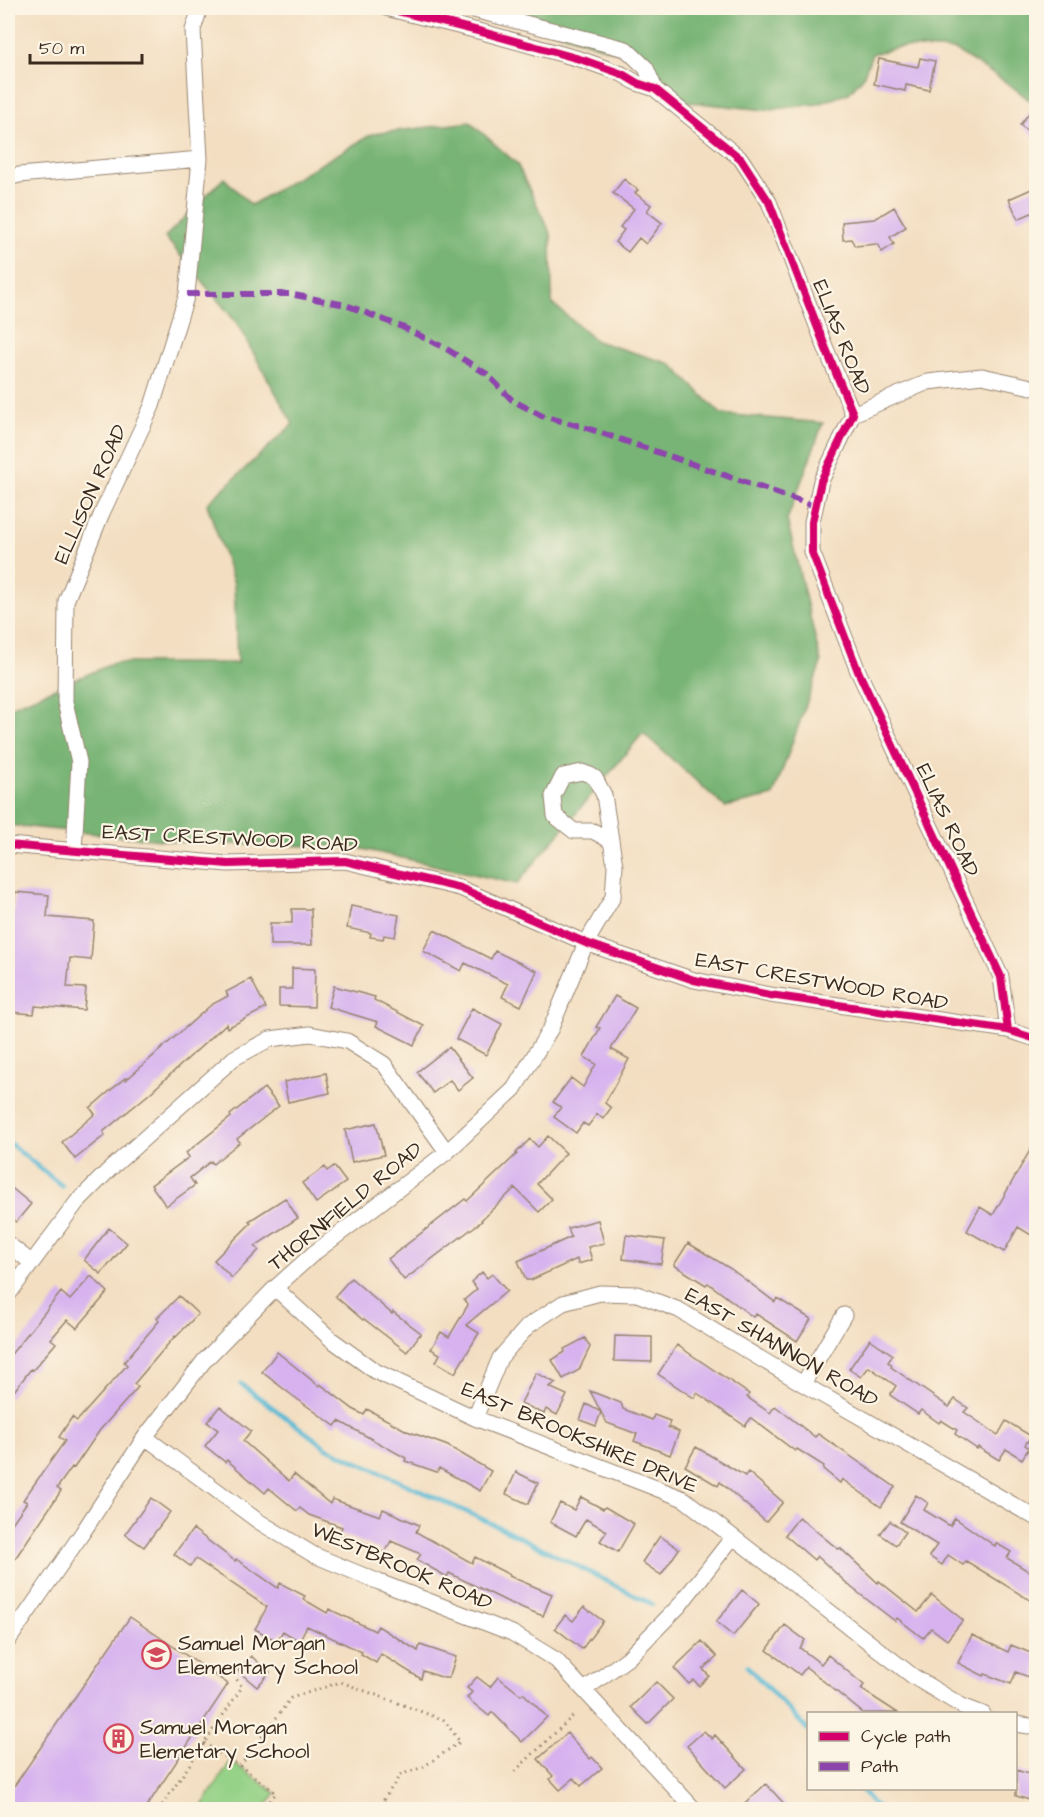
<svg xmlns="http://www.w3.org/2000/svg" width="1044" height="1817" viewBox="0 0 1044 1817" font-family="'Architects Daughter',sans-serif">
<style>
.green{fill:#96d287;stroke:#687e52;stroke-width:1.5}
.forest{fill:#78b474;stroke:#5a6f49;stroke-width:1.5}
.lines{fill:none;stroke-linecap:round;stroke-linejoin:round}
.stream{stroke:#57bad5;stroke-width:4.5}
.building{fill:#d7b2ef}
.minor-casing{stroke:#978470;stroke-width:17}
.path{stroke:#978470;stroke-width:3;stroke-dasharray:1.5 4.5;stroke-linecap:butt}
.minor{stroke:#fff;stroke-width:15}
.quiet{stroke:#8e44ad;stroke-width:6;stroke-dasharray:12 6;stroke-linecap:butt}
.cycleway-casing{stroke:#fcf5e5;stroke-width:11}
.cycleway{stroke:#d6006c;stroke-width:8}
.labels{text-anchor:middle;stroke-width:4.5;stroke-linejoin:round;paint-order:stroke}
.street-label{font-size:21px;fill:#3b2a1e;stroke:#fcf5e5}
.poi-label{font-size:21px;fill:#3b2a1e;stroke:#fcf5e5;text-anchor:start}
</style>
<rect width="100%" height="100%" fill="#fcf5e5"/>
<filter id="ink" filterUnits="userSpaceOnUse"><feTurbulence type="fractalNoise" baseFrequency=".0167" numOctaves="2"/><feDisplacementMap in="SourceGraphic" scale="12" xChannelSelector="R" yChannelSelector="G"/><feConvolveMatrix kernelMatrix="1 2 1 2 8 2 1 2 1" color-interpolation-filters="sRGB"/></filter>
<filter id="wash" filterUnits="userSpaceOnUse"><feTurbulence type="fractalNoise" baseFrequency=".008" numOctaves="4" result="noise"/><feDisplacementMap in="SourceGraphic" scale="24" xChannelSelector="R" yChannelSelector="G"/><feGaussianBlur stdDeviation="1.35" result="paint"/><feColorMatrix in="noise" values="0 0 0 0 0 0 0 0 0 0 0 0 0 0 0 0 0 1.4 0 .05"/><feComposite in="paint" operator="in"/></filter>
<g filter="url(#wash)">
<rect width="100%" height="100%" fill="#f3dec1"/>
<path class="green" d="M231,1761L276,1793L263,1809H200Z"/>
<path class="forest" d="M483,8H1036V105L1009,84L955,50L900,47L872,54L863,77L849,93L817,104L765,110L689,102L668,88L647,62Z
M470,122L517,164L551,234L552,303L596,341L671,364L721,414L823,423L787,520L821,663L773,796L725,807L643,733L517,884L354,847L192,843L8,825V708L114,663H237L234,584L207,504L293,424L236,322L165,237L224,178L251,205L372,134Z"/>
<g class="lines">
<path class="stream" d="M8,1142L62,1186
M241,1384L327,1448L508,1531L652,1604
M747,1666L808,1730
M860,1788L873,1804L883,1810"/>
</g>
<g id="blocks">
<path class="building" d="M920,58L935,61L929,90L906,85L905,91L874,84L879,59L918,67Z
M1036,104V138L1020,125Z
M624,179L638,190L635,193L651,205L647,211L662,223L646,244L639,238L628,252L615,242L624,230L620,227L634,209L613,193Z
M1036,187V211L1018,219L1009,199Z
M894,207L906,227L890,237L894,244L882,252L877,244L855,246L851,239L843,240L842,222L875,219Z
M15,892L49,895L47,917L94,921L91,960L70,958L67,987L86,988L84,1010L35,1006L34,1014L8,1012V916L13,917Z
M351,906L399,915L395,937L384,935L383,939L370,937L371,933L347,928Z
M292,909H311L312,945H270V923H292Z
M434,930L491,959L495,951L537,971L521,1006L502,997L508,984L465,963L461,971L423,951Z
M292,968L315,969L314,1007L279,1006V989H292Z
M251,979L266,1008L227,1028L226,1024L149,1094L103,1132L105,1135L75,1159L62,1142L95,1114L90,1108L125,1078L126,1080L211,1005L228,996L226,992Z
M334,986L375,997L374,1000L424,1026L414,1045L376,1026L378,1022L328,1007Z
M615,996L636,1008L611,1049L629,1059L605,1103L611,1108L603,1119L597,1114L588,1126L583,1123L576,1133L554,1117L561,1107L553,1102L571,1078L583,1087L596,1064L584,1057L600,1028L596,1027Z
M472,1008L502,1024L486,1055L456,1039Z
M449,1047L473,1078L458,1090L450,1080L433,1093L417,1072Z
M326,1073L330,1093L288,1102L284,1082Z
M264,1088L279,1106L237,1139L240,1142L213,1164L211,1161L190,1178L195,1185L166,1206L151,1185L189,1157L186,1153L231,1117L230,1115Z
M376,1123L384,1155L352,1162L345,1130Z
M548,1136L566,1153L537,1184L552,1199L539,1212L515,1188L481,1220L482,1221L404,1280L388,1259L465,1199L467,1201L517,1154L516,1153L530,1139L538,1147Z
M1036,1140V1195L1029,1208L1036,1213V1238L1018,1227L1004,1252L967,1231L980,1207L993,1215Z
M334,1166L346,1182L316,1203L302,1183L325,1167L327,1171Z
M8,1185L31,1204L16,1222L8,1215Z
M285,1198L298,1218L255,1246L259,1250L232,1278L214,1260L251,1223L249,1221Z
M598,1220L604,1243L588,1247L592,1260L578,1264L577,1259L531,1280H526L518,1261L571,1237L568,1228Z
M109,1228L127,1243L101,1274L84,1260Z
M626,1235L665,1240L661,1264L623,1259Z
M688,1243L731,1269L775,1302L777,1298L811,1319L797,1341L756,1314L753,1317L708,1283L706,1285L674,1265Z
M482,1272L487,1278L492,1274L507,1291L466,1325L479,1333L455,1373L436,1362L440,1354L431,1349L441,1332L449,1337L468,1305L464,1300L477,1289L471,1282Z
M91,1276L108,1292L77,1328L67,1320L51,1339L56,1343L33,1370L31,1369L8,1399V1358L61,1292L70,1300Z
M351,1278L392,1314L393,1312L421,1333L407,1352L364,1319L363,1320L335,1296Z
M179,1296L198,1314L176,1337L175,1336L134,1384L138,1387L100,1430L74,1468L72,1467L57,1488L61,1491L8,1569V1529L27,1502L23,1500L65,1441L59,1437L72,1417L77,1421L127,1365L124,1362L159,1321L157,1318Z
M615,1336L652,1337V1362L614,1361Z
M585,1338L590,1347L579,1370L563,1379L552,1360L565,1352L564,1349Z
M870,1339L893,1355L888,1362L892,1365L891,1367L949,1407L955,1399L968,1408L964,1412L998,1435L1006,1421L1031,1436L1025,1445L1029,1448L1022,1459L1006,1449L999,1460L978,1447L977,1449L955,1434L957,1430L941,1420L939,1423L921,1410L918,1414L890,1395L896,1386L869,1367L861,1377L849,1369Z
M677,1345L749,1394L747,1397L770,1413L775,1406L815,1437L818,1434L895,1487L881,1507L842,1479L840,1483L823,1469L824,1466L797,1449L795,1451L751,1418L745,1426L697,1393L694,1398L658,1374Z
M277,1352L319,1386L320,1384L353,1409L364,1415L367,1409L407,1431L448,1446L491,1471L480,1491L439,1468L437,1472L405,1461L406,1458L339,1421L335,1426L293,1396L262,1372Z
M536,1373L556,1383L549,1387L567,1395L557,1415L546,1409L544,1414L521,1403Z
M590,1391L621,1403L623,1409L652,1420L654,1415L670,1421L668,1427L679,1432L670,1455L634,1441L637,1434L607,1423L601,1412L596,1426L580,1420L586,1404L601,1412Z
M220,1406L251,1431L243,1441L289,1481L294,1474L330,1504L332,1499L380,1516L383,1509L419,1525L416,1532L472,1563L475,1557L510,1575L509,1576L552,1594L543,1616L508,1602L449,1573L447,1577L417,1560L421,1554L391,1541L385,1553L367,1544L339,1534L342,1527L309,1515L300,1508L297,1511L269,1488L265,1493L227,1460L225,1462L205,1446L218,1430L207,1422Z
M696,1447L745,1476L748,1472L783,1502L766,1522L720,1482L718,1486L685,1466Z
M516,1472L538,1483L528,1504L506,1494Z
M916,1495L928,1503L924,1510L950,1526L955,1518L995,1546L996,1543L1011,1552L1007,1558L1036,1576V1604L966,1561L963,1565L948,1555L942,1565L929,1556L937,1545L900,1522Z
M581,1497L603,1509L605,1507L634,1524L618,1552L600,1541L607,1531L586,1519L576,1536L550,1522L560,1503L574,1510Z
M151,1498L170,1512L144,1547L125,1534Z
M799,1517L838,1549L840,1548L878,1583L879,1581L918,1612L932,1595L963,1620L947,1640L931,1628L923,1638L897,1618L895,1621L852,1588L817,1556L814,1560L785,1535Z
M890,1521L905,1532L896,1545L880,1534Z
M193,1529L235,1561L236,1559L278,1588L280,1583L305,1596L303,1599L327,1613L329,1609L375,1631L378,1626L418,1651L420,1645L456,1657L449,1678H444L423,1671L421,1679L381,1654L376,1663L361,1654L362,1652L307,1626L299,1641L283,1631L277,1641L255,1629L267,1607L196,1559L190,1566L174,1554Z
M660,1536L679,1549L661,1575L642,1562Z
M742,1590L759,1604L733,1636L716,1622Z
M584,1607L603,1621L582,1649L555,1628L565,1615L573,1621Z
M130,1617L228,1684L145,1809H8V1795Z
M785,1625L805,1640L800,1648L821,1664L828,1655L864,1685L861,1689L898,1713H863L806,1667L800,1675L767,1650Z
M972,1635L1008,1652L1011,1645L1036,1655V1680L1016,1672L1011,1684L985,1674L984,1676L958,1663Z
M702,1641L717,1657L703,1669L709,1676L699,1686L694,1680L689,1684L674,1668Z
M251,1656L270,1672L257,1687L238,1671Z
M477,1677L490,1687L498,1677L521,1695L523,1693L547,1717L522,1742L492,1712L489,1716L467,1698L472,1692L467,1688Z
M656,1682L673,1699L648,1724L631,1707Z
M704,1731L712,1739L715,1735L746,1769L725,1788L687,1746Z
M567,1733L590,1759L592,1757L602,1768L581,1786L574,1778L560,1790L550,1779L553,1776L538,1759Z
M1016,1770L1036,1776V1787L1033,1801L1016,1796Z
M766,1784L789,1809H738Z"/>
</g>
</g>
<g filter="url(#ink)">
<use href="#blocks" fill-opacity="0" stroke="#978470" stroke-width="1.5"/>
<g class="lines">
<defs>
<path id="minor" d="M386,8L486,33L583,60L622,74L637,83L655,89L741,159L769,202L826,349L853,414L821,481L812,522V552L858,671L1001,977L1008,1030
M466,8L626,49L646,68L655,89
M8,178L19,175L200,159L193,30L200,8
M853,414L928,382L982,376L1036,388
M8,845L228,864L345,861L460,888L586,943L694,980L770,995L1008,1030L1036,1039
M74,851L79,762L65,702L66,601L102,513L152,406L187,294L200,159
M8,1244L32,1263
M275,1288L332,1340L375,1371L475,1418L684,1499L914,1677L962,1706L983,1714
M8,1295L77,1202L109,1170L234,1058L270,1039L310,1034L347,1041L384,1064L447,1152
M803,1384L844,1315
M475,1418L500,1358L528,1326L563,1303L600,1293L637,1294L679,1310L803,1384L1036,1518
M145,1437L258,1521L314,1555L379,1582L512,1633L556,1660L695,1810
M8,1641L83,1532L145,1437L204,1361L275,1288L314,1253L447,1152L514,1089L551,1028L586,943L613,897L615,866L604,795L595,778L590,775L582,772L563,776L553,796L555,816L574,831H593L611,841
M584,1690L628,1658L679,1606L733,1537
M1016,1724L1036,1727"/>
</defs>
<use href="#minor" class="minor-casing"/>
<path class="path" d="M204,1743L240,1766L276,1793L263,1810
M240,1766L291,1698L341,1682L444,1720L460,1742L423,1767L400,1775L377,1810
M515,1771L575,1714
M159,1810L242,1687L235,1677"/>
<use href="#minor" class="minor"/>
<path class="quiet" d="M187,294H289L346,305L402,327L445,348L487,374L512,400L542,416L584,427L815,506"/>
<defs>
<path id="cycleway" d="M386,8L486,33L583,60L622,74L637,83L655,89L741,159L769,202L826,349L853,414L821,481L812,522V552L858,671L1001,977L1008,1030
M8,845L228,864L345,861L460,888L586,943L694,980L770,995L1008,1030L1036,1039"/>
</defs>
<use href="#cycleway" class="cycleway-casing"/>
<use href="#cycleway" class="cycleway"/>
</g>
</g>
<defs>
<symbol id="school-ring" viewBox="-11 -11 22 22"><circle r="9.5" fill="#fcf5e5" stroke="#d1495b" stroke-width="1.5"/><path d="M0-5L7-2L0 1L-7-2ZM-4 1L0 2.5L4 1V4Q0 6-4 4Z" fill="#d1495b"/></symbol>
<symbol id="building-ring" viewBox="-11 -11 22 22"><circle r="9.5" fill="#fcf5e5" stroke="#d1495b" stroke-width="1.5"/><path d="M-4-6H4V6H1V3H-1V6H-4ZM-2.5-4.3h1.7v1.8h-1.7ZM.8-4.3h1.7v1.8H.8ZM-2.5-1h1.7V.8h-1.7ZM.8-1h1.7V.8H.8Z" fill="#d1495b"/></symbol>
</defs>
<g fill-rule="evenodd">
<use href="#school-ring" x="140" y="1638" width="33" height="33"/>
<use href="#building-ring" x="102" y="1722" width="33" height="33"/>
</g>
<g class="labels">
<g class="street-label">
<text transform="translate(842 337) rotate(68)" y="7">ELIAS ROAD</text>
<text transform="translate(90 494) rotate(-66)" y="7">ELLISON ROAD</text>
<text transform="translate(948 820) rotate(65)" y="7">ELIAS ROAD</text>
<text transform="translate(230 838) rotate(3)" y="7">EAST CRESTWOOD ROAD</text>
<text transform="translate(822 981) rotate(10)" y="7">EAST CRESTWOOD ROAD</text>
<text transform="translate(345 1206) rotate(-39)" y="7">THORNFIELD ROAD</text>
<text transform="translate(782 1347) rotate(30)" y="7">EAST SHANNON ROAD</text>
<text transform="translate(580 1437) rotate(23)" y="7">EAST BROOKSHIRE DRIVE</text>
<text transform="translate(402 1566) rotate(23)" y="7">WESTBROOK ROAD</text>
</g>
<g class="poi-label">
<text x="178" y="1650">Samuel Morgan<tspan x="178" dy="24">Elementary School</tspan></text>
<text x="140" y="1734">Samuel Morgan<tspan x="140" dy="24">Elemetary School</tspan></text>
</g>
</g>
<rect width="1044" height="1817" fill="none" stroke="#fcf5e5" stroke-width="30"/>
<rect x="807" y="1712" width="210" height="78" fill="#fcf5e5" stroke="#afa495" stroke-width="1.5"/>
<rect x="819" y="1732" width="30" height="9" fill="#d6006c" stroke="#afa495" stroke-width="1.5"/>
<text x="861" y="1742" font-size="18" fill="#3b2a1e">Cycle path</text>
<rect x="819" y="1762" width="30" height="9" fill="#8e44ad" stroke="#afa495" stroke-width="1.5"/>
<text x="861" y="1772" font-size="18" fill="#3b2a1e">Path</text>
<path d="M30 54v9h112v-9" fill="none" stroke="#3b2a1e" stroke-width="3"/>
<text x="39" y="54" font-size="18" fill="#3b2a1e" stroke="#fcf5e5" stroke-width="4.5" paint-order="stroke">50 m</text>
</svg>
